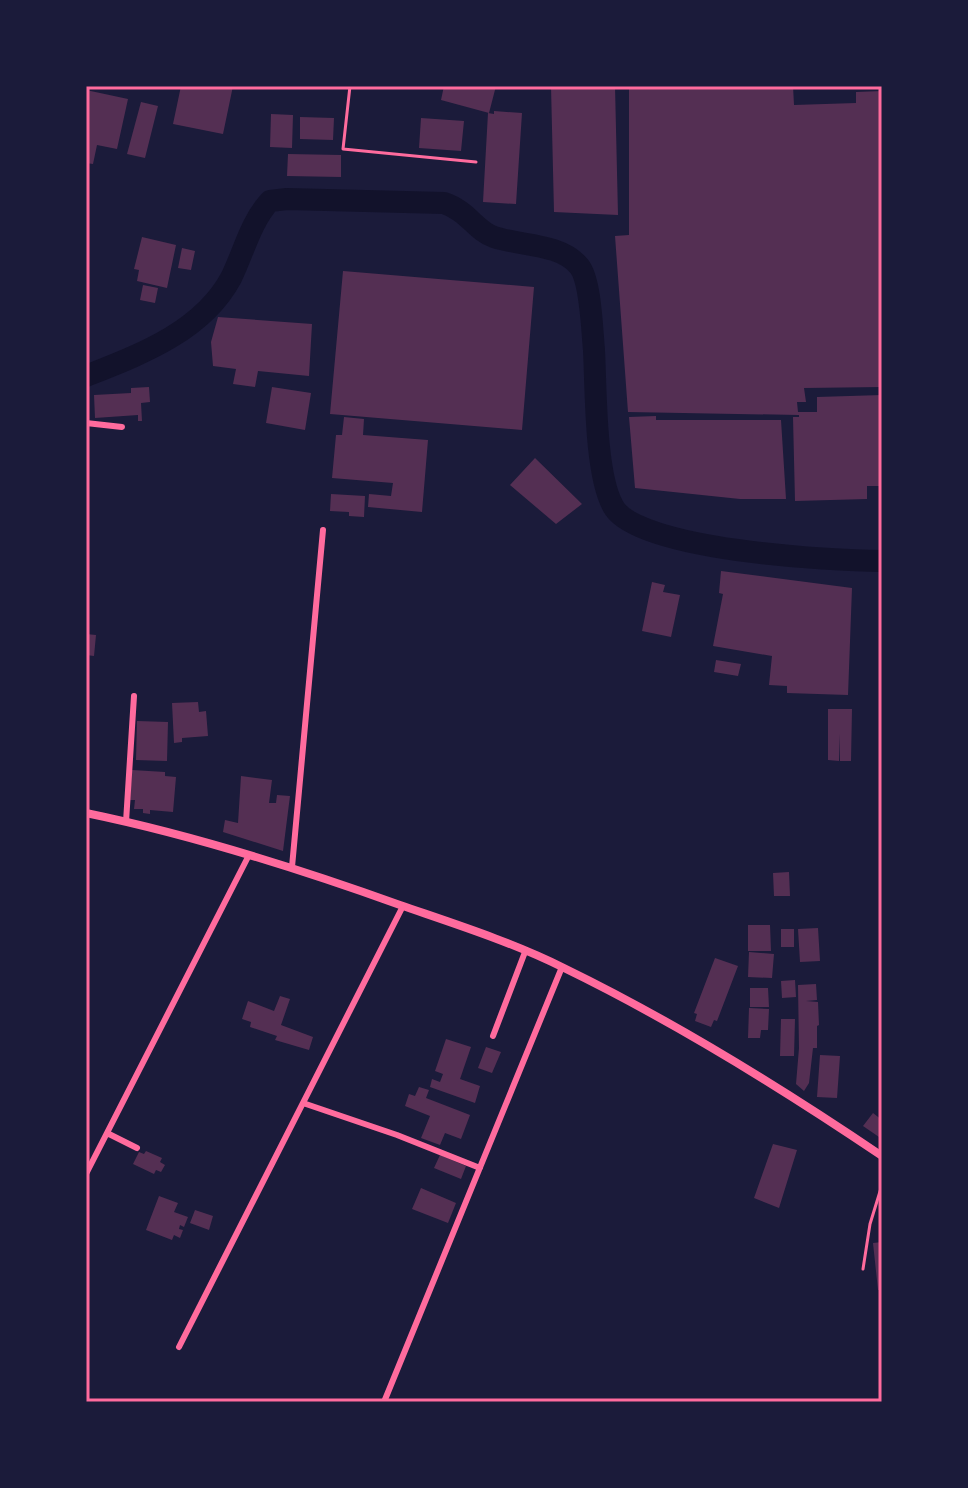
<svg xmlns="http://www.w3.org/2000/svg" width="968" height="1488" viewBox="0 0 968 1488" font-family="Karla,sans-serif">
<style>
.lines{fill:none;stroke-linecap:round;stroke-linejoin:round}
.river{stroke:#12122b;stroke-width:22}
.building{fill:#542f53}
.service{stroke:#ff6b9d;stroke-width:3}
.minor{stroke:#ff6b9d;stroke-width:6}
.tertiary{stroke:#ff6b9d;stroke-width:8}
.neatline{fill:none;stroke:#ff6b9d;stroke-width:3}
</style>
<rect width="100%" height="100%" fill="#1b1b3a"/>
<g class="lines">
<path class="river" d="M86,376C139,355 202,332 231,278C243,254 251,221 270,201L287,199L444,203C468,211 476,231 494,237C520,246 560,243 579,266C591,280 592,331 594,350C596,389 595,474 613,506C635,550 833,561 882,561"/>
</g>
<path class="building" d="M181,86H233L223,134L173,124Z
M444,86H496L489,113L441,100Z
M551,86H615L618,215L554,212Z
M629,86H793L794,105L856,103V92L882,91V387L804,388L806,402H797L798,412H817V397L882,395V486H867V499L795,501L793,417H799V415L628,412L615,236L629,235Z
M86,90L128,99L117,149L97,145L93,164L86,163Z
M141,102L158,106L145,158L127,154Z
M494,111L522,113L516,204L483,202L488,113L494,114Z
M271,114L293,115L292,148L270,147Z
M300,117L334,118L333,140L300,139Z
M421,118L464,121L461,151L419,148Z
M288,154L341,155V177L287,176Z
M142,237L176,245L167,288L137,281L139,270L134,269Z
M182,248L195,251L191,270L178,268Z
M343,271L534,287L522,430L330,414Z
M143,285L158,288L155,303L140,300Z
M218,317L312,324L309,376L258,371L255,387L233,384L236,369L213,366L211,342Z
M149,387L150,402L141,403L142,421H138V415L95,418L94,395L131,393V388Z
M272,387L311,393L305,430L266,423Z
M656,416V420H781L786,499H740L635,488L629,417Z
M344,417L364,419L363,435L428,440L422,512L368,507L369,494L391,496L393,483L332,478L336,435H342Z
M535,458L582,504L556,524L510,485Z
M331,494L365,496L364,517L349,516V512L330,511Z
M721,571L852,588L848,695L787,693V686L769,685L772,656L713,646L723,594L719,593Z
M652,582L665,585L663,592L680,595L671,637L642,631Z
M86,634L96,635L94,656L86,655Z
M716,660L741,664L738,676L714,672Z
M198,702L199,712L206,711L208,736L182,738V742L174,743L172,703Z
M828,709H852L851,761H840L839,734V761L828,760Z
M137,721L168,722L167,761L136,760Z
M132,770L165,772V776L176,777L173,812L150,810V814L143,813V809H134L135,800H130Z
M241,776L272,780L269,803H276L277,795L290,796L283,851L223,832L225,820L238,823Z
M789,872L790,896H774L773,873Z
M748,925H770L771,951H748Z
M818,928L820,961L800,962L798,929Z
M781,929H794V947H781Z
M749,952L774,954L772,978L748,977Z
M715,958L738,966L717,1021L714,1020L711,1027L695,1021L697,1014L694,1013Z
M795,980L796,997L782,998L781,981Z
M816,984L817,1000L806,1001L818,1002L819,1025L817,1026V1048H813L809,1083L804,1091L796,1084L799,1048L798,985Z
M750,988H768L769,1007H750Z
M280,996L290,999L281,1025L313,1037L309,1050L275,1040L277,1036L250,1027L251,1022L242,1019L248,1001L274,1011Z
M749,1008L769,1009L768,1030H761L760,1038H748Z
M781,1019H795L794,1056H780Z
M446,1039L471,1047L460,1079L480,1086L475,1103L430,1087L432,1079L440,1082L443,1074L435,1071Z
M486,1047L501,1052L492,1073L478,1068Z
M820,1055L840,1056L837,1098L817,1097Z
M419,1087L429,1090L426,1098L470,1115L461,1139L445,1133L440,1145L421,1138L430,1116L405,1106L409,1094L415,1096Z
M873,1113L882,1120V1132L879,1137L863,1126Z
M773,1144L797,1150L779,1208L754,1198Z
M146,1151L162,1158L160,1162L165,1165L161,1172L156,1170L154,1174L133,1164L139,1152L144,1154Z
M440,1155L466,1166L461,1179L434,1168Z
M421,1188L456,1203L448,1223L412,1209Z
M159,1196L178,1203L174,1212L188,1217L184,1227L180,1225L179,1229L183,1230L180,1238L174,1235L172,1240L146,1230Z
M195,1210L213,1216L209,1230L190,1223Z
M882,1242V1290H878L873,1243Z"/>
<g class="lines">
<path class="service" d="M350,86L343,149L476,162
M863,1269L870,1224L882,1185"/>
<path class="minor" d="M86,423L122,427
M126,822L134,696
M292,867L323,530
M493,1036L525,952
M303,1103L397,1135L480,1168
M107,1133L137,1148
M86,1174L249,855
M179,1347L403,906
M384,1402L562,967"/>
<path class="tertiary" d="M86,813C193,835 297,868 400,905C455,924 512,942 564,968C675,1022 780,1087 882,1156"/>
</g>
<rect width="968" height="1488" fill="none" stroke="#1b1b3a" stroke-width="176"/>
<rect x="88" y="88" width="792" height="1312" class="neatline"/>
</svg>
